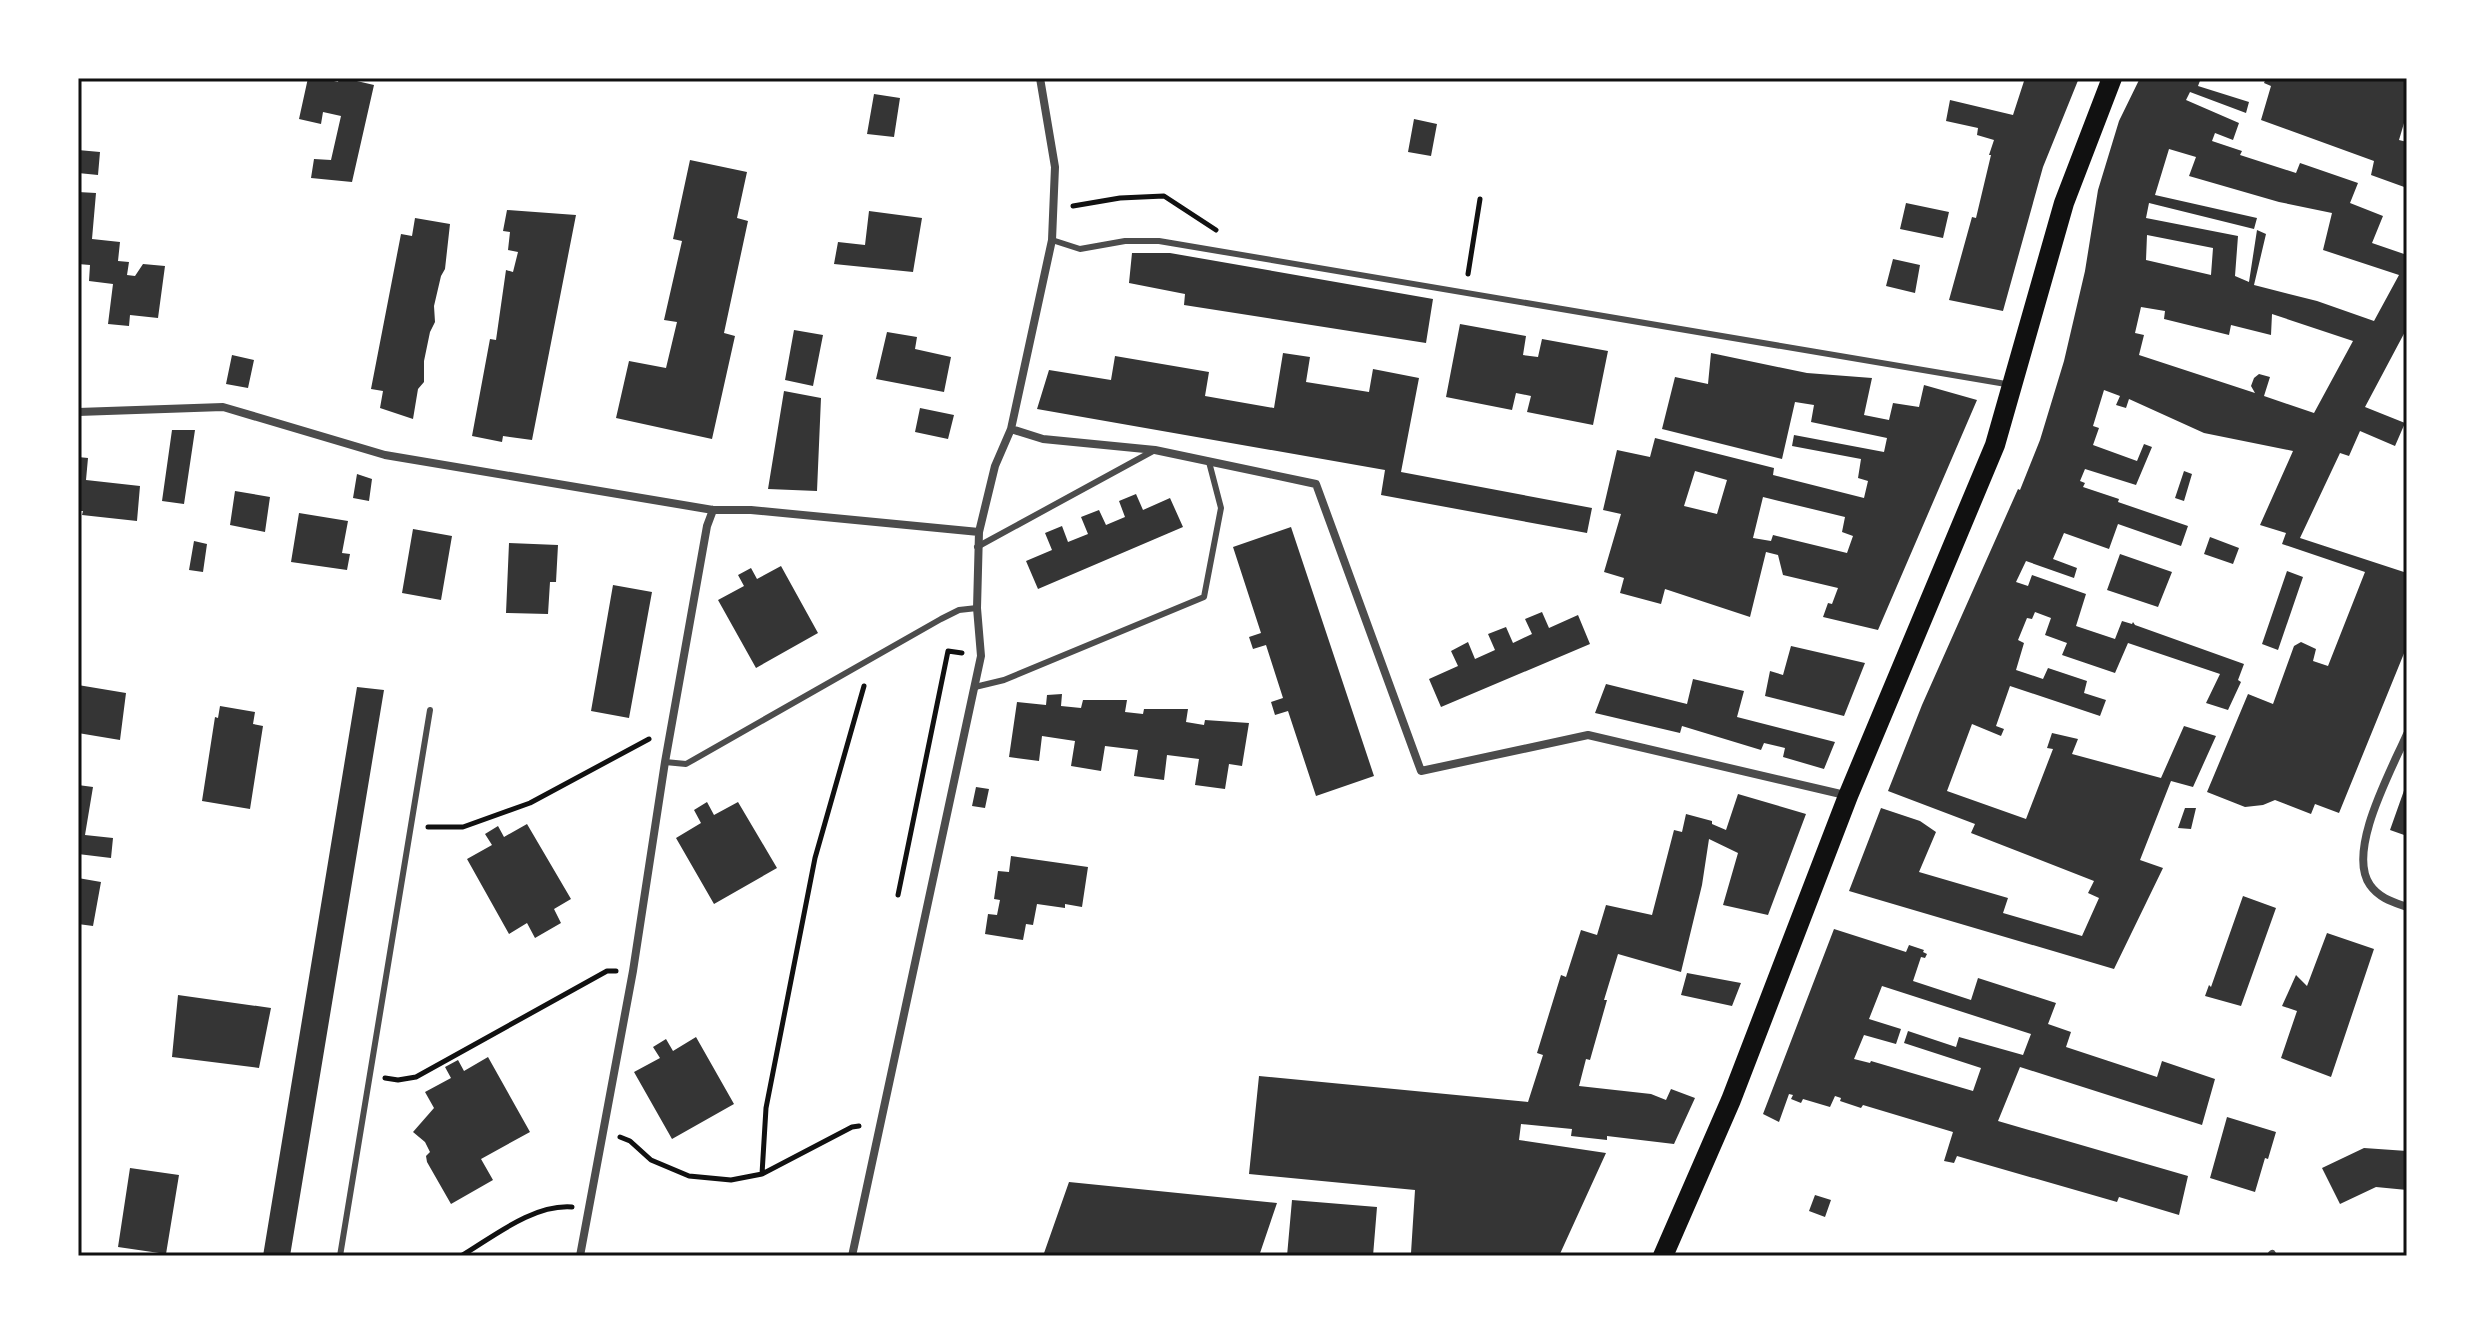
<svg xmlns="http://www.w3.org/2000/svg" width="2485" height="1334" viewBox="0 0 2485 1334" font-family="'DejaVu Sans',sans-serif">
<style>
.building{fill:#353535;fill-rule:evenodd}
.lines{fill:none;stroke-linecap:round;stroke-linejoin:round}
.path{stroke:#111;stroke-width:5}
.service{stroke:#4c4c4c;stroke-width:6}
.minor{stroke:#4c4c4c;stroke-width:8}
.primary{stroke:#111;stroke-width:20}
.neatline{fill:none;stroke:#111;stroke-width:3}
</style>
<rect width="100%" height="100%" fill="#fff"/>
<path class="building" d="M308,78H331L330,80L338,82L339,78H344L374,85L352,182L311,178L314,159L331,160L341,116L323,112L321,124L299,119Z
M2025,78H2079L2043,167L2003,311L1949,300L1972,217L1976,218L1991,155H1989L1994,140L1977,135L1978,128L1946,121L1950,100L2013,115Z
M2140,78H2201L2198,86L2249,102L2246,113L2190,92L2186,100L2239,123L2233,140L2215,133L2212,141L2242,151L2240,155L2296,173L2300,163L2358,183L2350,203L2383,216L2372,243L2407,255V328L2365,407L2405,423L2395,446L2360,431L2349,456L2340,453L2300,538L2407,573V646L2339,813L2315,804L2311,814L2275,800L2263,805L2245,807L2207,792L2248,694L2273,704L2294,646L2301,642L2316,649L2313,661L2328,666L2365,572L2282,544L2286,533L2260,525L2293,451L2204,433L2129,399L2126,408L2116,405L2120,396L2104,390L2093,426L2099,428L2093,445L2137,461L2144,444L2152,447L2136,485L2085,469L2080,481L2085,483L2083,487L2119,499L2118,502L2188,526L2181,546L2118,524L2109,549L2064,533L2053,559L2077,568L2074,578L2026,561L2016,582L2028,586L2032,575L2086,594L2076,626L2115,639L2122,621L2132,624L2133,622L2135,625L2244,664L2238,680L2241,682L2228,710L2206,703L2220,674L2128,643L2115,673L2062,655L2067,643L2045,635L2051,618L2035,612L2032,619L2027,618L2018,640L2024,643L2016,670L2043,679L2048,668L2087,681L2084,693L2106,700L2100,716L2010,686L1996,726L2004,729L2001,736L1972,724L1947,791L2026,819L2053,749L2047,748L2052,733L2078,739L2072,754L2161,778L2184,726L2216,736L2193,787L2171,781L2140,860L2163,868L2114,969L1849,891L1881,808L1920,821L1936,832L1919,872L2008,898L2003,913L2082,936L2099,898L2088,893L2094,881L1971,833L1975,824L1888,791L1922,705L2018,489L2020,490L2040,440L2064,361L2085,271L2098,190L2119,121ZM2169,149L2196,157L2189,176L2279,202L2332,213L2323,250L2399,275L2374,321L2317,301L2254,285L2266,234L2257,230L2249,282L2235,276L2238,236L2146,218L2149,203L2254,229L2257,218L2155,195ZM2147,235L2213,248L2211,275L2146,260ZM2141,307L2165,311L2164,319L2229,335L2231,325L2271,335L2272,314L2353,341L2314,413L2264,396L2270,377L2259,374L2254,378L2251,386L2255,393L2139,355L2144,335L2135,333Z
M2266,78H2407V113L2399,140L2407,142V188L2371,175L2374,161L2261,120L2271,86L2264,83Z
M874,94L900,98L894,137L867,134Z
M1414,119L1437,124L1431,156L1408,152Z
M78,150L100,152L98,175L78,173Z
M690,160L747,172L737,218L748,221L724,333L735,336L712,439L616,418L629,361L666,368L677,322L664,320L682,241L673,239Z
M78,192L96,193L92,239L120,242L118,261L129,262L127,275L135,276L143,264L165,266L158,318L130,315L129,326L108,324L113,284L89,281L90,265L78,264Z
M1906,203L1949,212L1943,238L1900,229Z
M507,210L576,215L532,440L503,436L502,442L472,436L490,339L496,340L506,270L513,272L518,252L508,250L510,232L503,231Z
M869,211L922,218L913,272L834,264L838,242L865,245Z
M415,218L450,224L445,269L441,276L434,306L435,322L430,332L424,361V382L418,389L413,419L380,408L383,391L371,389L401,234L412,236Z
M1132,253H1170L1433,299L1426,343L1184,305L1185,294L1129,283Z
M1893,259L1920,265L1915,293L1886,286Z
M1460,324L1526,336L1523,355L1538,357L1542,339L1608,351L1593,425L1527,412L1531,396L1516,393L1512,410L1446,397Z
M794,330L823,335L813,386L785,380Z
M887,332L917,337L915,349L951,357L944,392L876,379Z
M1283,353L1310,357L1306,382L1369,392L1373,369L1419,378L1401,472L1592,508L1587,533L1381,495L1385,470L1037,409L1049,370L1111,380L1115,356L1209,372L1205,396L1274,408Z
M1711,353L1807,373L1872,378L1864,415L1889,420L1893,403L1919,407L1924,385L1977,400L1878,630L1823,617L1828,603L1832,604L1838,588L1783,575L1778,555L1766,552L1750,617L1665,589L1661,604L1620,593L1624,578L1604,572L1621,514L1603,510L1617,450L1650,457L1655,438L1774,468L1773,475L1864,498L1868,481L1858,478L1861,459L1792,446L1794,435L1884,452L1887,438L1811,422L1814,405L1795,402L1782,459L1662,429L1675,377L1708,384ZM1695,471L1727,480L1717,514L1684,506ZM1763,497L1845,517L1842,532L1853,536L1847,553L1773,535L1771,541L1753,538Z
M232,355L254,360L248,388L226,384Z
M784,391L821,398L817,491L768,489Z
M920,408L954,415L948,439L915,432Z
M172,430H195L184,504L162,501Z
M78,457L88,458L86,480L140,486L137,521L82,515L83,511H78Z
M2184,471L2192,474L2184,501L2175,498Z
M357,474L372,479L369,501L353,498Z
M235,491L270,497L265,532L230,525Z
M1136,494L1143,510L1170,498L1183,527L1038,589L1026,561L1052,550L1045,533L1062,526L1068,542L1088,534L1081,517L1099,510L1106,525L1125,517L1119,501Z
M299,513L348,521L342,553L350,554L347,570L291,562Z
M1291,527L1374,776L1316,796L1288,711L1275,715L1271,702L1283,698L1266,645L1253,649L1249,637L1261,633L1233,547Z
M413,529L452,536L441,600L402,593Z
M2210,537L2239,548L2233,564L2204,554Z
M194,541L207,544L203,572L189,570Z
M509,543L558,545L556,582H550L548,614L506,613Z
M2120,554L2172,572L2158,607L2107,590Z
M781,566L818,633L756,668L718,600L744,586L738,575L751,568L757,579Z
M2287,571L2303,577L2278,650L2262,644Z
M613,585L652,592L629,718L591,711Z
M1542,612L1549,628L1578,615L1590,644L1441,707L1429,679L1458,666L1451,651L1468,642L1475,659L1495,650L1488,634L1506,627L1513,643L1532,634L1525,619Z
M1791,646L1865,663L1844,716L1765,696L1770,671L1783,675Z
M1693,679L1744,691L1737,717L1835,742L1824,769L1783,757L1785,748L1764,743L1761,750L1682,726L1680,733L1595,713L1606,684L1687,704Z
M78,685L126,693L120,740L78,733Z
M357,687L384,690L290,1256H263Z
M1062,694L1061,706L1081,708L1083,700H1127L1125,712L1143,714L1144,709H1188L1186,722L1204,725L1205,720L1249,723L1242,766L1229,764L1225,789L1195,785L1199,759L1167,755L1164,780L1134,776L1138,750L1105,746L1101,771L1071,766L1075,741L1042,736L1039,761L1009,757L1017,702L1046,705L1047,695Z
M220,706L255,712L253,724L263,726L250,809L202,801L215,717L218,718Z
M2407,782V836L2390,830Z
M78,785L93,787L85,835L113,838L111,858L78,854Z
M976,787L989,789L985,808L972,806Z
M1738,794L1806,814L1768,915L1723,905L1738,853L1709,839L1702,885L1681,972L1618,954L1604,1000H1607L1590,1060L1586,1059L1579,1086L1651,1094L1666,1100L1671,1089L1695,1098L1674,1144L1607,1136V1140L1571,1136L1572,1129L1521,1124L1519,1140L1606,1153L1559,1256H1430L1411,1253L1415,1190L1249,1174L1259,1076L1528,1102L1543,1055L1537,1053L1561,975L1566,977L1581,930L1597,935L1606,905L1652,915L1674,830L1682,832L1686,814L1712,821V824L1726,830Z
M707,802L714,815L738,802L777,868L714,904L676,838L701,823L694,810Z
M2185,808H2196L2191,829L2178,828Z
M527,824L571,899L554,909L561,923L535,938L527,923L509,934L467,859L492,845L485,834L498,826L504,837Z
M1011,856L1088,867L1082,907L1065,904V908L1037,904L1033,925L1026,924L1023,940L985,934L988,914L997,915L1000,900L994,899L998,871L1009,872Z
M78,878L101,882L93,926L78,924Z
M2243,896L2276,908L2241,1006L2205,996L2209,985L2211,987Z
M1834,929L1906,952L1909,945L1924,950L1923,952L1927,954L1925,958L1921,957L1913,981L1971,1000L1978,978L2056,1003L2048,1024L2071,1032L2066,1047L2157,1077L2162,1061L2215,1079L2202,1125L2020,1067L1998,1121L2188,1176L2179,1215L2119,1197L2117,1202L1957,1156L1954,1163L1944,1161L1953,1132L1863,1105L1861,1108L1840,1101L1841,1098L1835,1096L1830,1107L1803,1099L1801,1103L1791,1099L1793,1095L1789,1094L1779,1122L1763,1114ZM1882,986L2031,1034L2023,1055L1959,1037L1956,1047L1908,1031L1904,1043L1981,1068L1973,1091L1871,1061L1870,1063L1854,1059L1864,1035L1896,1044L1901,1029L1869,1019Z
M2327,933L2374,949L2331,1077L2281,1058L2297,1011L2282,1006L2296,975L2307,986Z
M1687,973L1741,983L1732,1006L1681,995Z
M178,995L271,1008L259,1068L172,1057Z
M696,1037L734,1104L672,1139L634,1072L660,1058L653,1047L666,1039L673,1051Z
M488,1057L530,1132L481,1159L493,1180L451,1204L427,1162L426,1156L430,1152L425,1142L413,1132L434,1108L425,1092L451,1078L445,1067L458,1060L464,1071Z
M2227,1117L2276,1132L2268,1159L2265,1158L2255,1192L2210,1178Z
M2364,1148L2407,1151V1190L2376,1187L2340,1204L2322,1168Z
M130,1168L179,1175L166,1254L118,1247Z
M1069,1182L1277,1203L1259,1256H1043Z
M1815,1195L1831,1200L1825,1217L1809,1211Z
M1292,1200L1377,1207L1373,1256H1287Z"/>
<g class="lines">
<path class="path" d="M1073,206L1120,198L1164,196L1216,230
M1468,274L1480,199
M428,827H463L530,803L649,739
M898,895L948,651L962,653
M385,1078L398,1080L416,1077L607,971H616
M620,1137L630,1141L651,1160L689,1176L731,1180L762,1174L852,1127L859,1126
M762,1174L766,1108L815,858L864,686
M461,1256C493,1237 533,1204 572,1207"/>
<path class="service" d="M1052,240L1080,249L1125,241H1159L2006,384
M977,547L1153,451
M975,687L1004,680L1204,597L1221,508L1209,462
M665,762L686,764L941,619L959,610L977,608
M340,1256L430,710"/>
<path class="minor" d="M78,412L223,407L385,455L713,510H751L979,532
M1011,429L1043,439L1155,450L1316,484L1421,771L1588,735L1845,795
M2407,734C2392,769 2346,851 2370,885C2379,898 2393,902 2407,907
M2272,1254L2273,1256
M580,1256L633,971L665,762L707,526L713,510
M852,1256L981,656L977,608L979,532L995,466L1011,429L1052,240L1055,167L1040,78"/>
<path class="primary" d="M1663,1256L1731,1100L1848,796L1995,445L2064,203L2112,78"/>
</g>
<rect width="2485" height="1334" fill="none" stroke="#ffffff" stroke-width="160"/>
<rect x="80" y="80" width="2325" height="1174" class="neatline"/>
</svg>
